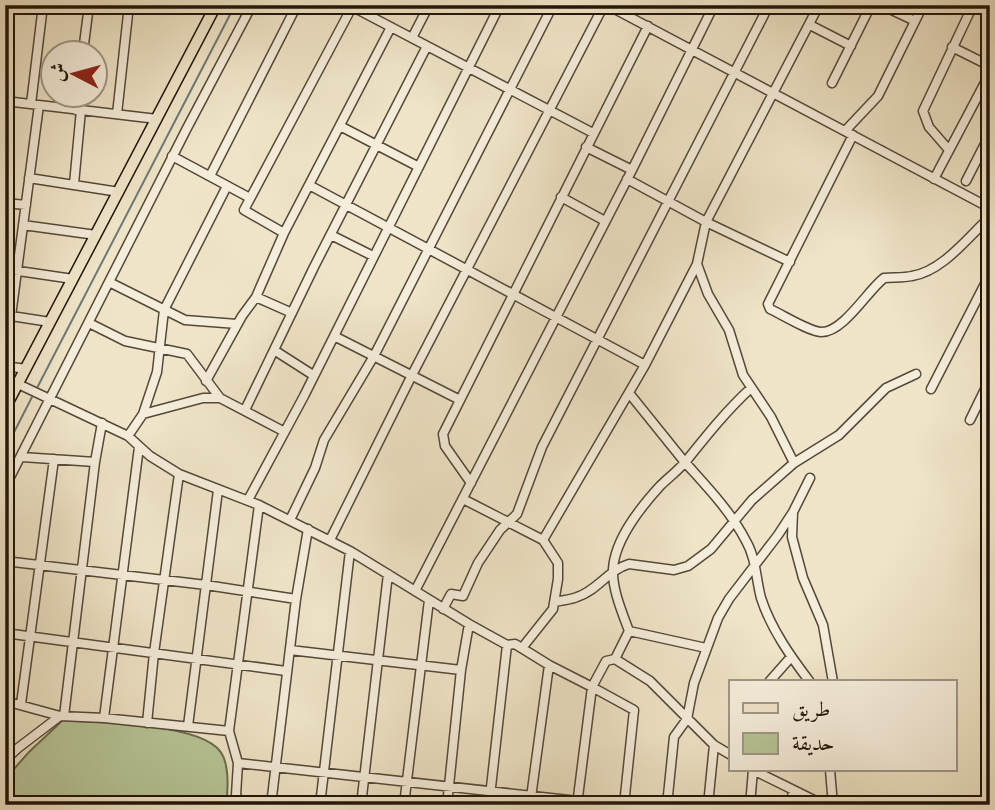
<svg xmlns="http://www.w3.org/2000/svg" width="995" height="810" viewBox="0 0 995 810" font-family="'Old Standard TT',Amiri,serif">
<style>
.green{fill:#b7c597;stroke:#6c6d50;stroke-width:2}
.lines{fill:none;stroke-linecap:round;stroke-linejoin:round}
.stream{stroke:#6d7978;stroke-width:2}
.minor-casing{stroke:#544938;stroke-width:11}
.major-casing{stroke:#201509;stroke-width:13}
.minor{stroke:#f5eddb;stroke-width:8}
.major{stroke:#efe4c7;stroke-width:10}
</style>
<rect width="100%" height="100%" fill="#efe4c7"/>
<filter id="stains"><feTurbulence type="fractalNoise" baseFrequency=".00286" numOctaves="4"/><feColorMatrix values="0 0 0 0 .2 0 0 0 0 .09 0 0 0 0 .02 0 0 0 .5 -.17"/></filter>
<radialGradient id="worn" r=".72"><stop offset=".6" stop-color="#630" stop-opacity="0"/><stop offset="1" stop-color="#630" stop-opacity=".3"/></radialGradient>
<path class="green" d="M63,720C96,723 209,722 223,756C229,769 228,791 226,805H5V779L29,752Z"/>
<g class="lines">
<path class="stream" d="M37,388L235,5
M5,450L32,397"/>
<defs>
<path id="minor" d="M349,5L593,133
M607,5L990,208
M881,5L915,21
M810,25L851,46
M412,38L429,5
M952,47L990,66
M83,52L89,5
M832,83L871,5
M5,101L157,119
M31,104L43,5
M76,110L78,94
M117,114L129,5
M340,126L419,167
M845,131L878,96L923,5
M853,135L768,304L770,309C783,315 808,331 821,332C843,333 868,290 884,278C893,277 903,278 912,276C943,271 968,237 990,217
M586,147L632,170
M949,150L929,127L923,111L973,5
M172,156L250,198
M210,176L297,5
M29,178L119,192
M627,179L706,222L790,262
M934,179L990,73
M966,181L990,134
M74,184L81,110
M309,185L645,365
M561,197L605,221
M5,203L26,205
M23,225L96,235
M284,233L244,210L352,7
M331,235L373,256
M697,264L708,294L729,330L743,375L771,417L794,463
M5,269L73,279
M109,282L185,320L237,324
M256,297L292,313
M5,315L50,322
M11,316L39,105
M89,323L125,341L187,354L220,398
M334,336L460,400
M274,350L313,375
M5,366L26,369
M206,381L242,316L256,297L284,233L391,27
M18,384L128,436L150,456L179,474L259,505L350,551L469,624L507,645L515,644L549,665L592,687L577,805
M931,389L990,274
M629,393C647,415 665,438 683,460C706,486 730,510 746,541C756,558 756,579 761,598C771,629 791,657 810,682
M245,410L314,267L427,46
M143,414L157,372L164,310L227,186
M970,420L990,379
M128,436L143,414L203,398H220L283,431
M22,457L95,462
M810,478L793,512L792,537L803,578L823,625L833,682
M471,483L445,446L443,434L648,26
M5,487L186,130L252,5
M463,499L543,540L558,563V579L553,609L522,648
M248,500L304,396L500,5
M290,520L315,468L324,440L374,356L553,5
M330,540L412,375L604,5
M543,540L645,365L697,264L706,222L819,5
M5,561L206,585L296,599
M415,591L632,170L714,5
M555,602C562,600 570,600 577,597C597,591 608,570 629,564L674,570L688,566L711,549L752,500L794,463L839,435L886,388L916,374
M443,609L451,594L463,596L478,563L500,530L517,514L542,447L769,5
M629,631L706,648
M5,633L286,671
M290,650L461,670
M615,659L650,681L714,745L731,755
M769,682L791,657
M5,701L60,716L104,718L229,731
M21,704L54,459
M64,716L95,462L102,423
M104,718L139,447
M147,723L154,653L179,474
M188,726L218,490
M5,760L18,748L60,716
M238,763L578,801
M753,770L824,805
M830,770L833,805
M242,805L236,795L238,763L229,731L259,505
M271,805L296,599L308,529
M320,805L350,551
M361,805L388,574
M404,805L429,600
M447,805L461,670L469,624
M489,805L507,645
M530,805L549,665
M624,805L634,710L592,687L606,661L615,659L629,631C622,612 612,589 613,569C615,539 640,508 660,486C669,477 679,470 687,460C707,435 727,410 751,388
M667,805L674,737L687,719L694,683L718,618L729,599L778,535L793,512
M708,805L714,745
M750,805L753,770
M791,805L793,790"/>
<path id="major" d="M5,408L216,5"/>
</defs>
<use href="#minor" class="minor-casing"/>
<use href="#major" class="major-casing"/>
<use href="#minor" class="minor"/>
<use href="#major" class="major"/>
</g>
<rect width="995" height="810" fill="none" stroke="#efe4c7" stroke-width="28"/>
<rect x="7" y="7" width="981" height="796" fill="none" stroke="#201509" stroke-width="3.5"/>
<rect x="14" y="14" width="967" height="782" fill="none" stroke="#201509" stroke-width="2"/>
<rect x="729" y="680" width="228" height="91" fill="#f5eddb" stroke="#a09787" stroke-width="2"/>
<rect x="743" y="703" width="35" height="10" fill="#efe4c7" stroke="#a09787" stroke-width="2"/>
<text x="792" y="716" font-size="21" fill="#201509">طريق</text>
<rect x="743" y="733" width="35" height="21" fill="#b7c597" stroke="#a09787" stroke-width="2"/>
<text x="792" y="750" font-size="21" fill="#201509">حديقة</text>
<g transform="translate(74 74) rotate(276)"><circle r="33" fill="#f5eddb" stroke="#a09787" stroke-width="2"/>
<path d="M0-5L12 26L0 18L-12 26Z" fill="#8f2418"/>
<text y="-10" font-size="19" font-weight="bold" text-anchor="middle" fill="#201509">ش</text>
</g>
<rect width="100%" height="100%" filter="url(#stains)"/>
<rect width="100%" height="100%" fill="url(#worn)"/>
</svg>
